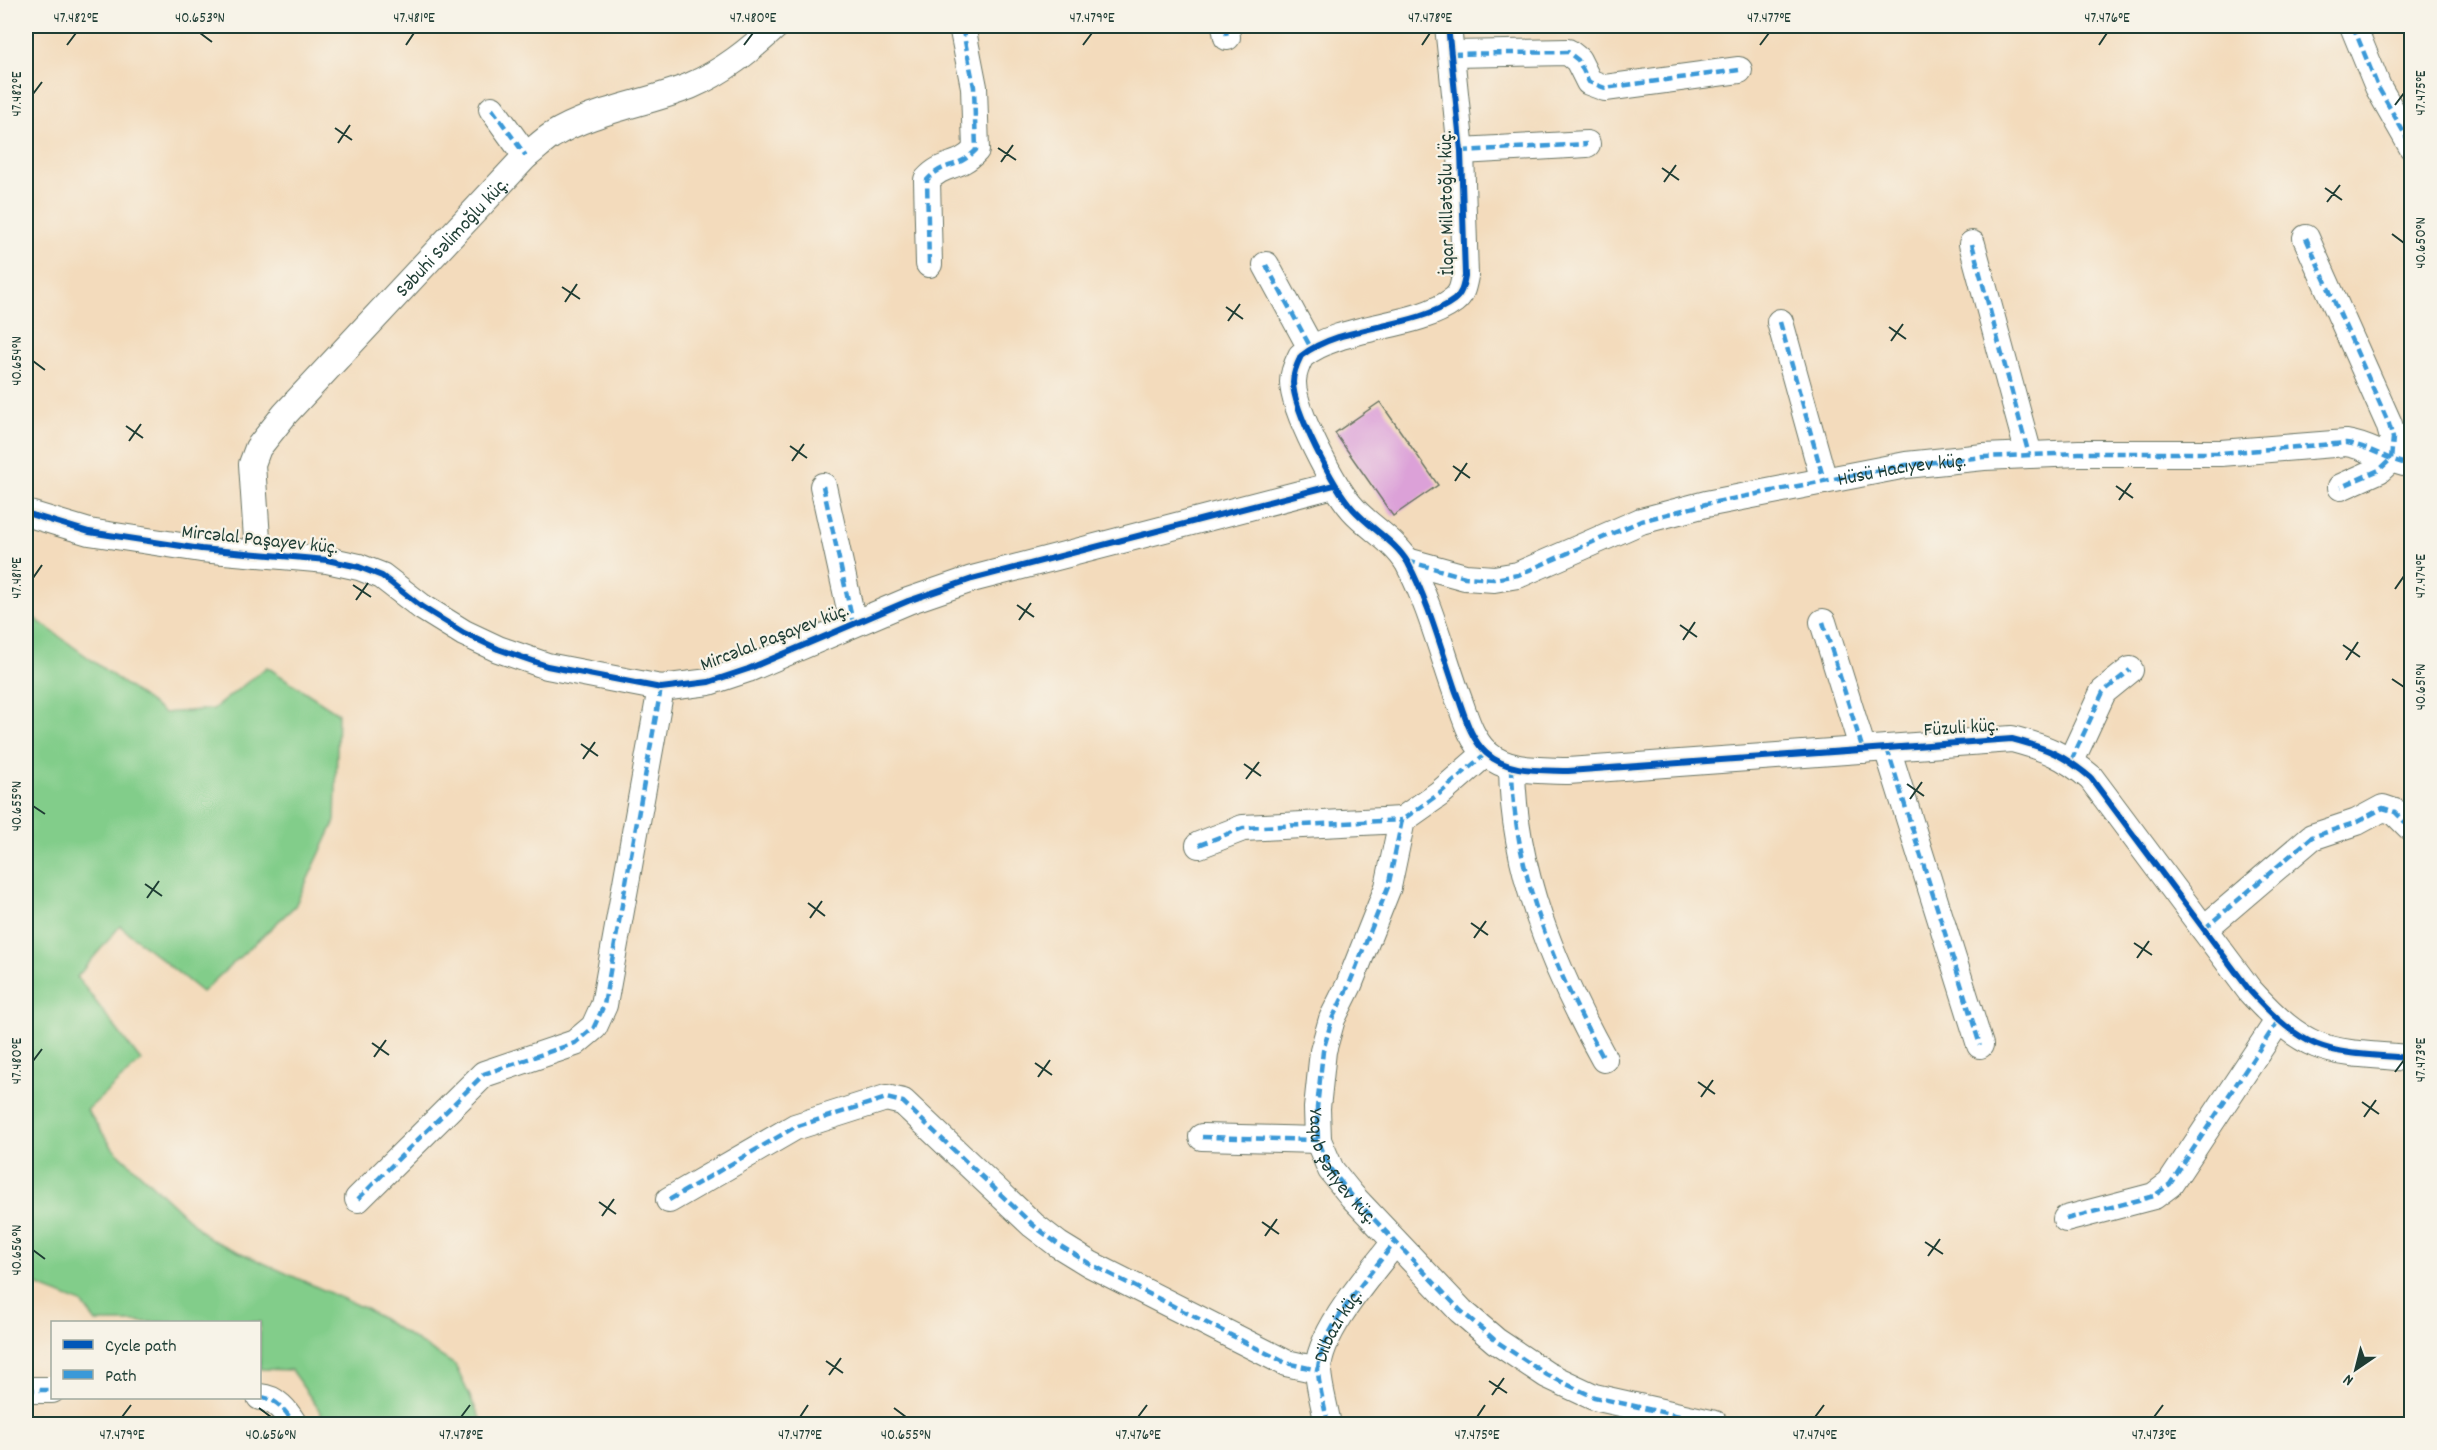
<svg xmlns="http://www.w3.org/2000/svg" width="2437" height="1450" viewBox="0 0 2437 1450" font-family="Dekko,sans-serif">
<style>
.green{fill:#82cd8a;stroke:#50855f;stroke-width:1.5}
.building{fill:#dca1d8}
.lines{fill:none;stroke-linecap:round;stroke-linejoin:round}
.minor-casing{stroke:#697464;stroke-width:28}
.minor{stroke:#fff;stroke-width:26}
.quiet{stroke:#3a99d8;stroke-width:4.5;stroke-dasharray:9 4.5;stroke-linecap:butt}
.cycleway-casing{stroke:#f7f3e8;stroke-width:10}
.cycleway{stroke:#0057b8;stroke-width:6}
.ticks{fill:none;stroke:#1f3d34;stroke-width:2}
.labels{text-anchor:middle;stroke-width:4.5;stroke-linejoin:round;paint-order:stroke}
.street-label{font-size:20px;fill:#1f3d34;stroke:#f7f3e8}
.neatline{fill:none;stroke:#1f3d34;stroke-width:2}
.ticks-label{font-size:15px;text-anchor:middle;fill:#1f3d34}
</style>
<rect width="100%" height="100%" fill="#f7f3e8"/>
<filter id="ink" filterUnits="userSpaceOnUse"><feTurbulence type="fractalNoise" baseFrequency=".0167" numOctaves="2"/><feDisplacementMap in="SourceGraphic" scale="12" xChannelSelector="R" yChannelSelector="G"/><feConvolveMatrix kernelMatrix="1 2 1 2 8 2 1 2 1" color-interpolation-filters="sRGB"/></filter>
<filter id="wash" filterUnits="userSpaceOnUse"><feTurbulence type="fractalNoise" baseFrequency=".008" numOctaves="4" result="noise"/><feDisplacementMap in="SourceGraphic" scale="24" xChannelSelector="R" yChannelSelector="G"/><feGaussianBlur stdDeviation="1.35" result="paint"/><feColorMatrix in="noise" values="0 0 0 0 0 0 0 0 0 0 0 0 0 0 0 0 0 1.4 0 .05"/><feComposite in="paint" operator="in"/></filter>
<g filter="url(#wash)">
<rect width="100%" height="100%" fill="#f3dbbc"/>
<path class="green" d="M26,612L164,713L213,709L267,667L338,713L335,821L295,906L202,992L120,926L77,977L141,1061L87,1110L112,1147L210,1239L368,1310L455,1365L483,1424H325L318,1408L291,1370L260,1369V1322H96L82,1303L26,1281Z"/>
<g id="blocks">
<path class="building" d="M1380,402L1438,485L1393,516L1335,433Z"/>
</g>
</g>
<g filter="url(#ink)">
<use href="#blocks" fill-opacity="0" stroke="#697464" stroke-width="1.5"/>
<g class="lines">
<defs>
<g id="minor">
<path d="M1225,26L1227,37"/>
<path d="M1448,26L1461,151L1465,276C1463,286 1462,294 1454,300C1414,330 1343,323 1301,356C1297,364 1293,373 1293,382C1293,410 1334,488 1353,509C1370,528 1395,541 1408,563C1429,603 1441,649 1456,692C1464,712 1469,737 1486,753C1508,773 1540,770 1568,771L2012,739C2046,748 2064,755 2091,778L2250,991C2309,1056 2328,1052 2412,1058"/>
<path d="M2353,26L2378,87L2412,147"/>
<path d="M1452,54L1568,52L1578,60L1589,82L1605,88L1739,70"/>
<path d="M492,109L526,156"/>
<path d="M1461,151L1587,144"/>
<path d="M2306,238L2389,424L2393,438L2391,459L2379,470L2341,487"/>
<path d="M1972,244L2029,455"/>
<path d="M929,264L927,180C944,161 957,170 976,150L974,87L962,26"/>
<path d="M1266,265L1311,348"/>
<path d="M1780,322L1824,481"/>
<path d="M823,486L853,623"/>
<path d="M26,513L89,532L201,549L327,560L359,567L382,576L422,607L464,633L498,649L547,666L661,688L709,682L748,669L908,601L972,579L1334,485"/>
<path id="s1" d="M258,554L252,464L258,448L285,414L526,156C534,150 542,142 551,136C592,110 646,104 690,86C723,72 750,50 776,26"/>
<path id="s2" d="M1407,561L1465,577L1494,579L1518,575L1641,521L1706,504L1906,465L1984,457L2079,453H2221L2346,443C2369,446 2388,461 2412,465"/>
<path d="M1823,622L1863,750"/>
<path d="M1887,748L1980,1045"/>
<path id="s3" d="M1486,753L1439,794L1402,820L1388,887L1349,985L1332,1019L1323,1051L1317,1108L1318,1140L1331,1170L1352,1196L1461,1311L1496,1341L1547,1375L1594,1397L1715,1424"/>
<path d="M2071,761L2103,692L2130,670"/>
<path d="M1512,767C1513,871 1554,969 1604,1059"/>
<path d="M1199,845L1243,828L1402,820"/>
<path d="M2204,929L2312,837L2357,822L2383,808L2395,812L2412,829"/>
<path d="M1202,1137L1318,1140"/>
<path d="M358,1199L484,1074L575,1043L594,1027L604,1005L661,688"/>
<path d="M669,1200L795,1127L886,1098L903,1102L1033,1225L1059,1245L1090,1264L1286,1363L1318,1370"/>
<path d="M2066,1219L2154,1196L2170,1184L2278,1021"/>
<path d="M26,1390H52"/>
<path d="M260,1397C276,1398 286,1411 294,1424"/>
<path d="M1326,1424L1327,1420C1324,1404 1319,1387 1318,1371C1318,1332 1372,1272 1395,1242"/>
</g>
</defs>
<use href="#minor" class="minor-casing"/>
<use href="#minor" class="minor"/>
<g class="quiet">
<path d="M1225,26L1227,37"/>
<path d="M2353,26L2378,87L2412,147"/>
<path d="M1452,54L1568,52L1578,60L1589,82L1605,88L1739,70"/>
<path d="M492,109L526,156"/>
<path d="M1461,151L1587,144"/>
<path d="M2306,238L2389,424L2393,438L2391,459L2379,470L2341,487"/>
<path d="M1972,244L2029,455"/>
<path d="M929,264L927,180C944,161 957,170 976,150L974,87L962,26"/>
<path d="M1266,265L1311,348"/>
<path d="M1780,322L1824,481"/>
<path d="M823,486L853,623"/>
<path d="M1407,561L1465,577L1494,579L1518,575L1641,521L1706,504L1906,465L1984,457L2079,453H2221L2346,443C2369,446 2388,461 2412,465"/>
<path d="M1823,622L1863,750"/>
<path d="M1887,748L1980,1045"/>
<path d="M1486,753L1439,794L1402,820L1388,887L1349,985L1332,1019L1323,1051L1317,1108L1318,1140L1331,1170L1352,1196L1461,1311L1496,1341L1547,1375L1594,1397L1715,1424"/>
<path d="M2071,761L2103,692L2130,670"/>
<path d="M1512,767C1513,871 1554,969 1604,1059"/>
<path d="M1199,845L1243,828L1402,820"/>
<path d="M2204,929L2312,837L2357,822L2383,808L2395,812L2412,829"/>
<path d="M1202,1137L1318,1140"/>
<path d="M358,1199L484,1074L575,1043L594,1027L604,1005L661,688"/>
<path d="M669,1200L795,1127L886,1098L903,1102L1033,1225L1059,1245L1090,1264L1286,1363L1318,1370"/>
<path d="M2066,1219L2154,1196L2170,1184L2278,1021"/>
<path d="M26,1390H52"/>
<path d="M260,1397C276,1398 286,1411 294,1424"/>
<path id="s4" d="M1326,1424L1327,1420C1324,1404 1319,1387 1318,1371C1318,1332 1372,1272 1395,1242"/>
</g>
<defs>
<path id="cycleway" d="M1448,26L1461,151L1465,276C1463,286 1462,294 1454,300C1414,330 1343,323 1301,356C1297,364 1293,373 1293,382C1293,410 1334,488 1353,509C1370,528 1395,541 1408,563C1429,603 1441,649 1456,692C1464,712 1469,737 1486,753C1508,773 1540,770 1568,771L2012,739C2046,748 2064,755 2091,778L2250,991C2309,1056 2328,1052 2412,1058
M26,513L89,532L201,549L327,560L359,567L382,576L422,607L464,633L498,649L547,666L661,688L709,682L748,669L908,601L972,579L1334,485"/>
</defs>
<use href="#cycleway" class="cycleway-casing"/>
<use href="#cycleway" class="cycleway"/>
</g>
</g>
<path class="ticks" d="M200,33L212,42M67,45L76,33M406,45L414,33M744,45L753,33M1083,45L1092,33M1422,45L1430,33M1760,45L1769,33M2099,45L2107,33M33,94L42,82M2395,105L2404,93M335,128L352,140M338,143L350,125M998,148L1016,160M1001,162L1013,145M1662,168L1679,180M1664,182L1676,165M2325,188L2342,200M2327,202L2340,185M2392,234L2404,243M562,287L580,299M565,302L577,284M1226,307L1243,319M1228,321L1240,304M1889,327L1906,339M1891,341L1903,324M33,361L45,370M126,426L143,438M129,441L141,424M790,446L807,458M792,461L804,444M1453,466L1470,478M1455,481L1467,463M2116,486L2133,498M2119,500L2131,483M33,578L42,565M353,585L371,597M2395,589L2404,576M356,600L368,583M1017,605L1034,617M1019,620L1031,603M1680,625L1697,637M1683,640L1695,622M2343,645L2360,657M2346,660L2358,642M2392,679L2404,687M581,744L598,756M583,759L595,742M1244,764L1261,776M1246,779L1259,762M1907,784L1924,796M1910,799L1922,782M33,806L45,814M145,884L162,896M147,898L159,881M808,903L825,916M810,918L822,901M1471,923L1488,935M1474,938L1486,921M2134,943L2152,955M2137,958L2149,941M372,1043L389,1055M374,1057L386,1040M33,1061L42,1049M1035,1063L1052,1075M2395,1072L2404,1060M1038,1077L1050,1060M1698,1082L1715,1094M1701,1097L1713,1080M2362,1102L2379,1114M2364,1117L2376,1100M599,1202L616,1214M602,1216L614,1199M1262,1222L1279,1234M1265,1236L1277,1219M1925,1242L1943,1254M33,1250L45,1259M1928,1256L1940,1239M826,1361L843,1373M829,1375L841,1358M1489,1381L1507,1393M1492,1395L1504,1378M259,1408L271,1417M894,1408L906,1417M122,1417L131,1405M461,1417L470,1405M800,1417L808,1405M1138,1417L1147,1405M1477,1417L1485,1405M1815,1417L1824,1405M2154,1417L2163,1405"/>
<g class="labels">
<g class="street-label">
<text transform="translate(1445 203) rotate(-91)" y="7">İlqar Millətoğlu küç.</text>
<text dy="7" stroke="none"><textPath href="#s1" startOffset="394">Səbuhi Səlimoğlu küç.</textPath></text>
<text dy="7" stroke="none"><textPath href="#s2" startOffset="514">Hüsü Hacıyev küç.</textPath></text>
<text transform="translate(260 538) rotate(6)" y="7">Mircəlal Paşayev küç.</text>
<text transform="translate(774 636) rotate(-21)" y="7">Mircəlal Paşayev küç.</text>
<text transform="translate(1961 726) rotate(-4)" y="7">Füzuli küç.</text>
<text dy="7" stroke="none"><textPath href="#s3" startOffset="476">Yaqub Şəfiyev küç.</textPath></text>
<text dy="7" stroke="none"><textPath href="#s4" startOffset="104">Dilbazi küç.</textPath></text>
</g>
</g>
<rect width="2437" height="1450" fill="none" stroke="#f7f3e8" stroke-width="66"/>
<rect x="51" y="1321" width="210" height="78" fill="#f7f3e8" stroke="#a1aaa0" stroke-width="1.5"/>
<rect x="63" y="1340" width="30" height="9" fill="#0057b8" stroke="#a1aaa0" stroke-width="1.5"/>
<text x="105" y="1351" font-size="18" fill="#1f3d34">Cycle path</text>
<rect x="63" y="1370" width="30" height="9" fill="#3a99d8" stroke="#a1aaa0" stroke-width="1.5"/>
<text x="105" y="1381" font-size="18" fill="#1f3d34">Path</text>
<g transform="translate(2356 1369) rotate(215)" stroke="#f7f3e8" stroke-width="4.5" paint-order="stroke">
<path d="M0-4.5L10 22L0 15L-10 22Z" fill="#1f3d34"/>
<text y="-9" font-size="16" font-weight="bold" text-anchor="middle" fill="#1f3d34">N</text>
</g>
<rect x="33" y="33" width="2371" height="1384" class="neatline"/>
<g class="ticks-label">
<text x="76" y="22">47.482°E</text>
<text x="200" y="22">40.653°N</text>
<text x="414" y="22">47.481°E</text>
<text x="753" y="22">47.480°E</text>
<text x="1092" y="22">47.479°E</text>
<text x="1430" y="22">47.478°E</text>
<text x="1769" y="22">47.477°E</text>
<text x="2107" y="22">47.476°E</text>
<text transform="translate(2420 93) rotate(-90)" y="5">47.475°E</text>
<text transform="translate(16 94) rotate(-90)" y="5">47.482°E</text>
<text transform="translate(2420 243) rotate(-90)" y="5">40.650°N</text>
<text transform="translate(16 361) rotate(-90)" y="5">40.654°N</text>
<text transform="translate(2420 576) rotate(-90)" y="5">47.474°E</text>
<text transform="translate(16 578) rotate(-90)" y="5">47.481°E</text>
<text transform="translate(2420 687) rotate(-90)" y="5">40.651°N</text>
<text transform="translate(16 806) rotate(-90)" y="5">40.655°N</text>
<text transform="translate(2420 1060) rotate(-90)" y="5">47.473°E</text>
<text transform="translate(16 1061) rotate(-90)" y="5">47.480°E</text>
<text transform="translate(16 1250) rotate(-90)" y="5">40.656°N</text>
<text x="122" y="1439">47.479°E</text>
<text x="271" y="1439">40.656°N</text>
<text x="461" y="1439">47.478°E</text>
<text x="800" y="1439">47.477°E</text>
<text x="906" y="1439">40.655°N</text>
<text x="1138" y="1439">47.476°E</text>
<text x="1477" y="1439">47.475°E</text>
<text x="1815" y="1439">47.474°E</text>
<text x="2154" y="1439">47.473°E</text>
</g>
</svg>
